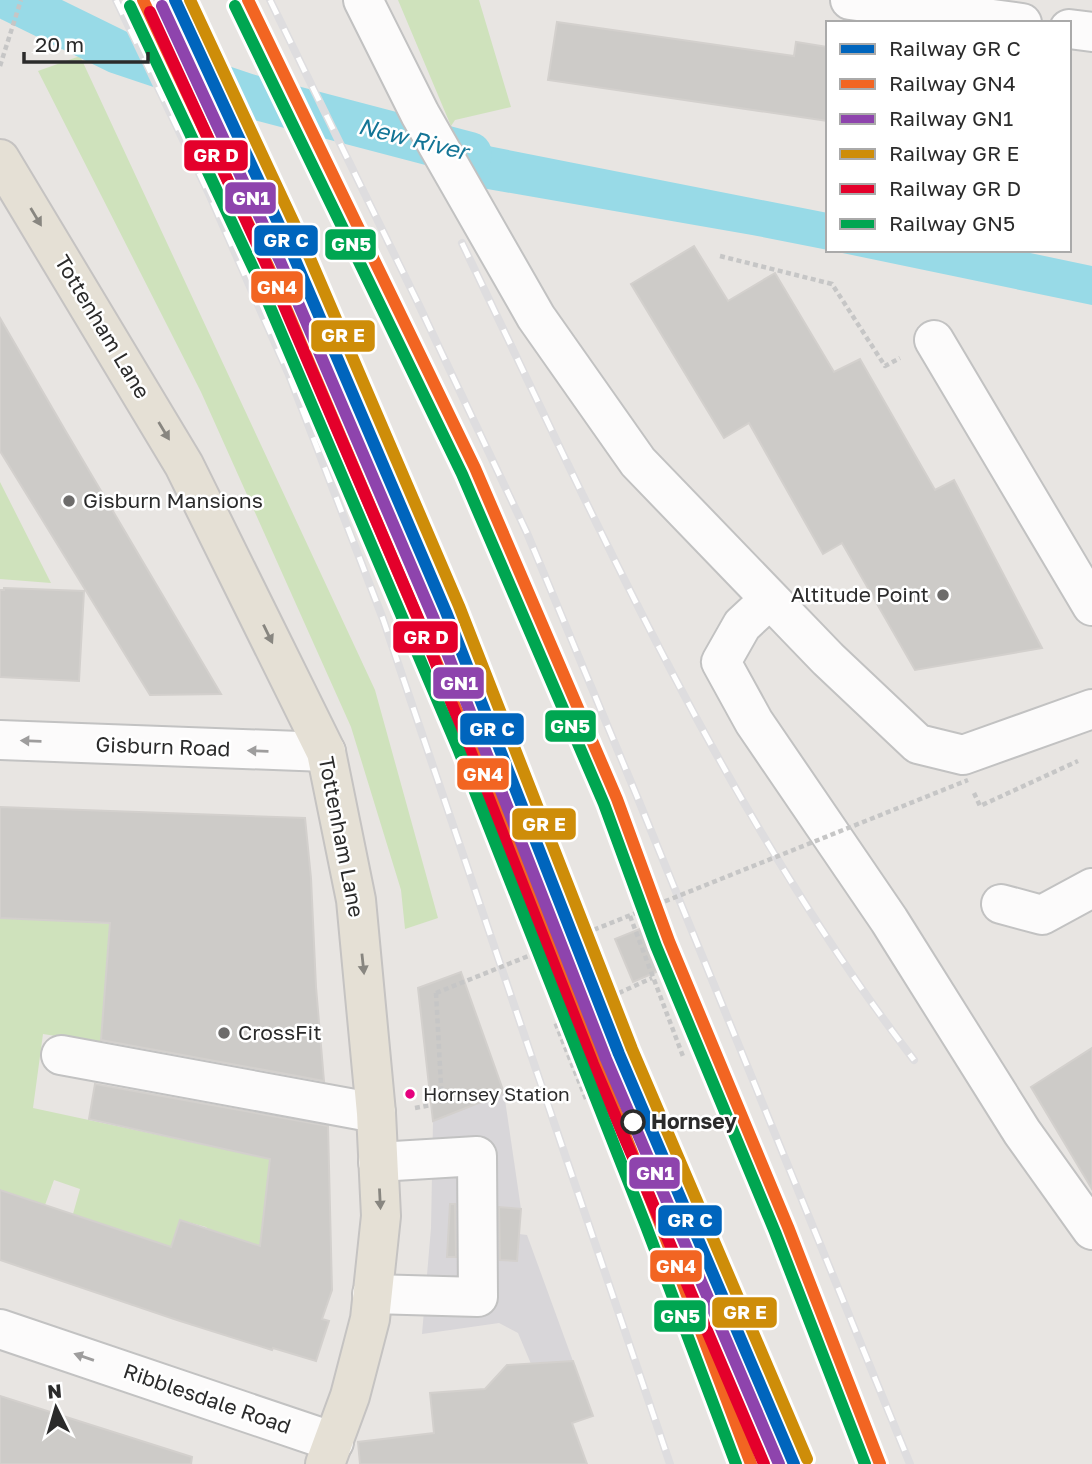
<svg xmlns="http://www.w3.org/2000/svg" width="1092" height="1464" viewBox="0 0 1092 1464" font-family="'Golos Text',sans-serif">
<style>
.industrial{fill:#d8d6d9}
.green{fill:#cfe2bc}
.water{fill:#98dae7}
.lines{fill:none;stroke-linecap:round;stroke-linejoin:round}
.canal{stroke:#98dae7;stroke-width:44}
.building{fill:#cdcbc8;stroke:#d3d0cd;stroke-width:2}
.minor-casing{stroke:#c2c2c2;stroke-width:42}
.major-casing{stroke:#c5c3c2;stroke-width:42}
.path{stroke:#c6c6c6;stroke-width:4.5;stroke-dasharray:5 3.5;stroke-linecap:butt}
.minor{stroke:#fcfbfb;stroke-width:38}
.major{stroke:#e5e0d5;stroke-width:38}
.rail-casing{stroke:#dedddf;stroke-width:8}
.rail{stroke:#fff;stroke-width:5;stroke-dasharray:16;stroke-linecap:butt}
.path-bridge{stroke:#c6c6c6;stroke-width:4.5;stroke-dasharray:5 3.5;stroke-linecap:butt}
.rail-1-casing{stroke:#fff;stroke-width:18}
.rail-2-casing{stroke:#fff;stroke-width:18}
.rail-3-casing{stroke:#fff;stroke-width:18}
.rail-4-casing{stroke:#fff;stroke-width:18}
.rail-5-casing{stroke:#fff;stroke-width:18}
.rail-6-casing{stroke:#fff;stroke-width:18}
.rail-1{stroke:#0065bd;stroke-width:12}
.rail-2{stroke:#f26522;stroke-width:12}
.rail-3{stroke:#8e44ad;stroke-width:12}
.rail-4{stroke:#ce8d09;stroke-width:12}
.rail-5{stroke:#e4002b;stroke-width:12}
.rail-6{stroke:#00a651;stroke-width:12}
.oneway{fill:#888680}
.oneway2{fill:#9e9d9d}
.poi-dot{fill:#6d6c6b;stroke:#fff;stroke-width:2.5}
.bus-dot{fill:#e5007d;stroke:#fff;stroke-width:2.5}
.stop-dot{fill:#fff;stroke:#2b2b2b;stroke-width:3.5}
.labels{text-anchor:middle;stroke-width:5;stroke-linejoin:round;paint-order:stroke}
.bus-label{font-size:19px;fill:#2b2b2b;stroke:#fff;text-anchor:start}
.street-label{font-size:21px;fill:#2b2b2b;stroke:#fff}
.poi-label{font-size:21px;fill:#2b2b2b;stroke:#fff;text-anchor:start}
.stop-label{font-size:21px;font-weight:bold;fill:#2b2b2b;stroke:#fff;text-anchor:start}
.water-label{font-size:23px;font-style:italic;fill:#147596;stroke:#fff}
.line-badge{stroke:#fff;stroke-width:2.5}
.badge-label{font-size:19px;text-anchor:middle;font-weight:bold;fill:#fff}
</style>
<rect width="100%" height="100%" fill="#e8e5e2"/>
<path class="industrial" d="M504,1093L521,1209L519,1234L527,1235L593,1416L558,1428L518,1333L499,1323L422,1334L431,1228L433,1121Z"/>
<path class="green" d="M398,0H479L511,107L455,120L451,126Z
M80,56L375,690L438,918L405,929L401,890L351,727L201,392L38,71Z
M0,482L51,583L0,579Z
M18,866L64,920L109,924L113,870L151,947L108,946L101,1043L43,1034L33,1108L270,1159L259,1255L211,1232L206,1227L180,1220L171,1247L73,1214L80,1189L54,1180L45,1205L0,1190V918L15,919Z"/>
<path class="water" d="M432,135L828,213V250L752,235L459,184Z
M828,250H1016L1092,266V305Z"/>
<g class="lines">
<path class="canal" d="M12,0L118,52L249,96L470,154"/>
</g>
<path class="building" d="M557,22L794,56L796,42L828,47V121L548,80Z
M694,246L728,301L775,273L834,372L860,359L935,490L954,480L1042,648L915,670L842,543L823,554L749,423L724,438L631,284Z
M0,318L65,430L221,694L150,695L0,451Z
M4,588L84,591L79,681L0,677V590H4Z
M0,807L305,818L311,878L316,987L324,1081L101,1040L110,923L0,918Z
M657,922L675,964L633,982L615,939Z
M461,972L504,1093L433,1121L418,988Z
M1092,1048V1189L1031,1087Z
M95,1084L328,1126L332,1290L322,1319L329,1321L316,1361L273,1348L272,1350L177,1320L0,1260V1190L171,1247L180,1220L260,1246L270,1159L89,1119Z
M450,1204H455L456,1257H447Z
M499,1207L521,1209L517,1261L500,1260Z
M573,1361L593,1416L572,1423L587,1464H360L358,1442L434,1433L430,1393L485,1389L507,1365Z
M0,1396L192,1457L191,1464H0Z"/>
<g class="lines">
<defs>
<path id="minor" d="M363,0L420,114L536,317L638,462L828,659L918,744L963,755L1092,709
M850,0L1022,23
M1069,29L1092,32
M934,340L1092,606
M770,599L742,625L721,662L754,722L889,920L1022,1132L1092,1230
M0,740L326,752
M1001,904L1042,915L1092,888
M61,1055L376,1113
M372,1294L478,1297L477,1156L378,1162
M0,1329L334,1442"/>
<path id="major" d="M0,159L184,465L326,752L356,900L376,1113L381,1216L370,1319L350,1396L325,1464"/>
</defs>
<use href="#minor" class="minor-casing"/>
<use href="#major" class="major-casing"/>
<path class="path" d="M0,66L21,0
M720,256L832,284L885,366L900,358
M974,793L980,806L1078,761
M630,916L684,1059
M436,993L442,1104
M586,1099L555,1022L652,978
M415,1108L431,1105"/>
<use href="#minor" class="minor"/>
<use href="#major" class="major"/>
<defs>
<path id="rail" d="M116,0L209,194L289,375L383,619L670,1464
M270,0L418,303L527,533L636,794L910,1464
M462,243C597,523 724,812 914,1060"/>
</defs>
<use href="#rail" class="rail-casing"/>
<use href="#rail" class="rail"/>
<path class="path-bridge" d="M436,993L968,780"/>
<defs>
<path id="rail-1" d="M175,0L293,255L446,612L619,1054L794,1464"/>
<path id="rail-2" d="M143,0L269,268L472,746L659,1221L751,1464
M248,0L475,468L617,799L669,941L788,1227L880,1464"/>
<path id="rail-3" d="M162,6L280,261L433,617L606,1059L779,1464"/>
<path id="rail-4" d="M190,0L306,249L459,606L632,1049L807,1459"/>
<path id="rail-5" d="M150,12L267,266L420,623L593,1064L764,1464"/>
<path id="rail-6" d="M130,6L256,274L459,751L646,1226L736,1464
M235,6L462,474L604,804L656,946L775,1232L865,1464"/>
</defs>
<use href="#rail-1" class="rail-1-casing"/>
<use href="#rail-2" class="rail-2-casing"/>
<use href="#rail-3" class="rail-3-casing"/>
<use href="#rail-4" class="rail-4-casing"/>
<use href="#rail-5" class="rail-5-casing"/>
<use href="#rail-6" class="rail-6-casing"/>
<use href="#rail-1" class="rail-1"/>
<use href="#rail-2" class="rail-2"/>
<use href="#rail-3" class="rail-3"/>
<use href="#rail-4" class="rail-4"/>
<use href="#rail-5" class="rail-5"/>
<use href="#rail-6" class="rail-6"/>
</g>
<defs><path id="oneway-solid" d="M-6-.8H1V-3.2L6.5 0L1 3.2V.8H-6Z" transform="scale(1.75)"/></defs>
<g class="oneway">
<use href="#oneway-solid" transform="translate(36 217) rotate(59)"/>
<use href="#oneway-solid" transform="translate(164 431) rotate(59)"/>
<use href="#oneway-solid" transform="translate(268 634) rotate(64)"/>
<use href="#oneway-solid" transform="translate(363 964) rotate(84)"/>
<use href="#oneway-solid" transform="translate(380 1199) rotate(87)"/>
</g>
<g class="oneway2">
<use href="#oneway-solid" transform="translate(31 741) rotate(-178)"/>
<use href="#oneway-solid" transform="translate(258 751) rotate(-178)"/>
<use href="#oneway-solid" transform="translate(84 1357) rotate(-161)"/>
</g>
<g class="poi-dot">
<circle cx="69" cy="501" r="7"/>
<circle cx="943" cy="595" r="7"/>
<circle cx="224" cy="1033" r="7"/>
</g>
<circle class="bus-dot" cx="410" cy="1094" r="6"/>
<circle class="stop-dot" cx="633" cy="1122" r="11"/>
<g class="labels">
<g class="bus-label">
<text x="423" y="1101">Hornsey Station</text>
</g>
<g class="street-label">
<text transform="translate(102 327) rotate(59)" y="7">Tottenham Lane</text>
<text transform="translate(163 747) rotate(2)" y="7">Gisburn Road</text>
<text transform="translate(341 837) rotate(79)" y="7">Tottenham Lane</text>
<text transform="translate(207 1399) rotate(19)" y="7">Ribblesdale Road</text>
</g>
<g class="poi-label">
<text x="83" y="508">Gisburn Mansions</text>
<text x="929" y="602" text-anchor="end">Altitude Point</text>
<text x="238" y="1040">CrossFit</text>
</g>
<g class="stop-label">
<text x="651" y="1129">Hornsey</text>
</g>
<g class="water-label">
<text transform="translate(413 139) rotate(14)" y="8">New River</text>
</g>
</g>
<g class="line-badge">
<rect x="183" y="139" width="66" height="33" rx="7" fill="#e4002b"/>
<rect x="224" y="181" width="53" height="34" rx="7" fill="#8e44ad"/>
<rect x="253" y="224" width="66" height="33" rx="7" fill="#0065bd"/>
<rect x="324" y="228" width="53" height="33" rx="7" fill="#00a651"/>
<rect x="250" y="270" width="54" height="34" rx="7" fill="#f26522"/>
<rect x="310" y="319" width="66" height="34" rx="7" fill="#ce8d09"/>
<rect x="392" y="620" width="67" height="34" rx="7" fill="#e4002b"/>
<rect x="432" y="666" width="53" height="34" rx="7" fill="#8e44ad"/>
<rect x="544" y="709" width="53" height="34" rx="7" fill="#00a651"/>
<rect x="459" y="712" width="66" height="34" rx="7" fill="#0065bd"/>
<rect x="456" y="757" width="54" height="34" rx="7" fill="#f26522"/>
<rect x="511" y="807" width="66" height="34" rx="7" fill="#ce8d09"/>
<rect x="628" y="1156" width="53" height="34" rx="7" fill="#8e44ad"/>
<rect x="657" y="1204" width="66" height="33" rx="7" fill="#0065bd"/>
<rect x="649" y="1249" width="54" height="34" rx="7" fill="#f26522"/>
<rect x="711" y="1296" width="67" height="33" rx="7" fill="#ce8d09"/>
<rect x="653" y="1299" width="54" height="34" rx="7" fill="#00a651"/>
</g>
<g class="badge-label">
<text x="216" y="162">GR D</text>
<text x="251" y="205">GN1</text>
<text x="286" y="247">GR C</text>
<text x="351" y="251">GN5</text>
<text x="277" y="294">GN4</text>
<text x="343" y="342">GR E</text>
<text x="426" y="644">GR D</text>
<text x="459" y="690">GN1</text>
<text x="570" y="733">GN5</text>
<text x="492" y="736">GR C</text>
<text x="483" y="781">GN4</text>
<text x="544" y="831">GR E</text>
<text x="655" y="1180">GN1</text>
<text x="690" y="1227">GR C</text>
<text x="676" y="1273">GN4</text>
<text x="745" y="1319">GR E</text>
<text x="680" y="1323">GN5</text>
</g>
<rect x="826" y="21" width="245" height="231" fill="#ffffff" stroke="#aaaaaa" stroke-width="2"/>
<rect x="840" y="44" width="35" height="10" fill="#0065bd" stroke="#aaaaaa" stroke-width="2"/>
<text x="889" y="56" font-size="21" fill="#2b2b2b">Railway GR C</text>
<rect x="840" y="79" width="35" height="10" fill="#f26522" stroke="#aaaaaa" stroke-width="2"/>
<text x="889" y="91" font-size="21" fill="#2b2b2b">Railway GN4</text>
<rect x="840" y="114" width="35" height="10" fill="#8e44ad" stroke="#aaaaaa" stroke-width="2"/>
<text x="889" y="126" font-size="21" fill="#2b2b2b">Railway GN1</text>
<rect x="840" y="149" width="35" height="10" fill="#ce8d09" stroke="#aaaaaa" stroke-width="2"/>
<text x="889" y="161" font-size="21" fill="#2b2b2b">Railway GR E</text>
<rect x="840" y="184" width="35" height="10" fill="#e4002b" stroke="#aaaaaa" stroke-width="2"/>
<text x="889" y="196" font-size="21" fill="#2b2b2b">Railway GR D</text>
<rect x="840" y="219" width="35" height="10" fill="#00a651" stroke="#aaaaaa" stroke-width="2"/>
<text x="889" y="231" font-size="21" fill="#2b2b2b">Railway GN5</text>
<g transform="translate(56 1408) rotate(355)" stroke="#ffffff" stroke-width="5" paint-order="stroke">
<path d="M0-5L12 26L0 18L-12 26Z" fill="#2b2b2b"/>
<text y="-10" font-size="19" font-weight="bold" text-anchor="middle" fill="#2b2b2b">N</text>
</g>
<path d="M24 52v10h124v-10" fill="none" stroke="#2b2b2b" stroke-width="3.5"/>
<text x="35" y="52" font-size="21" fill="#2b2b2b" stroke="#ffffff" stroke-width="5" paint-order="stroke">20 m</text>
</svg>
